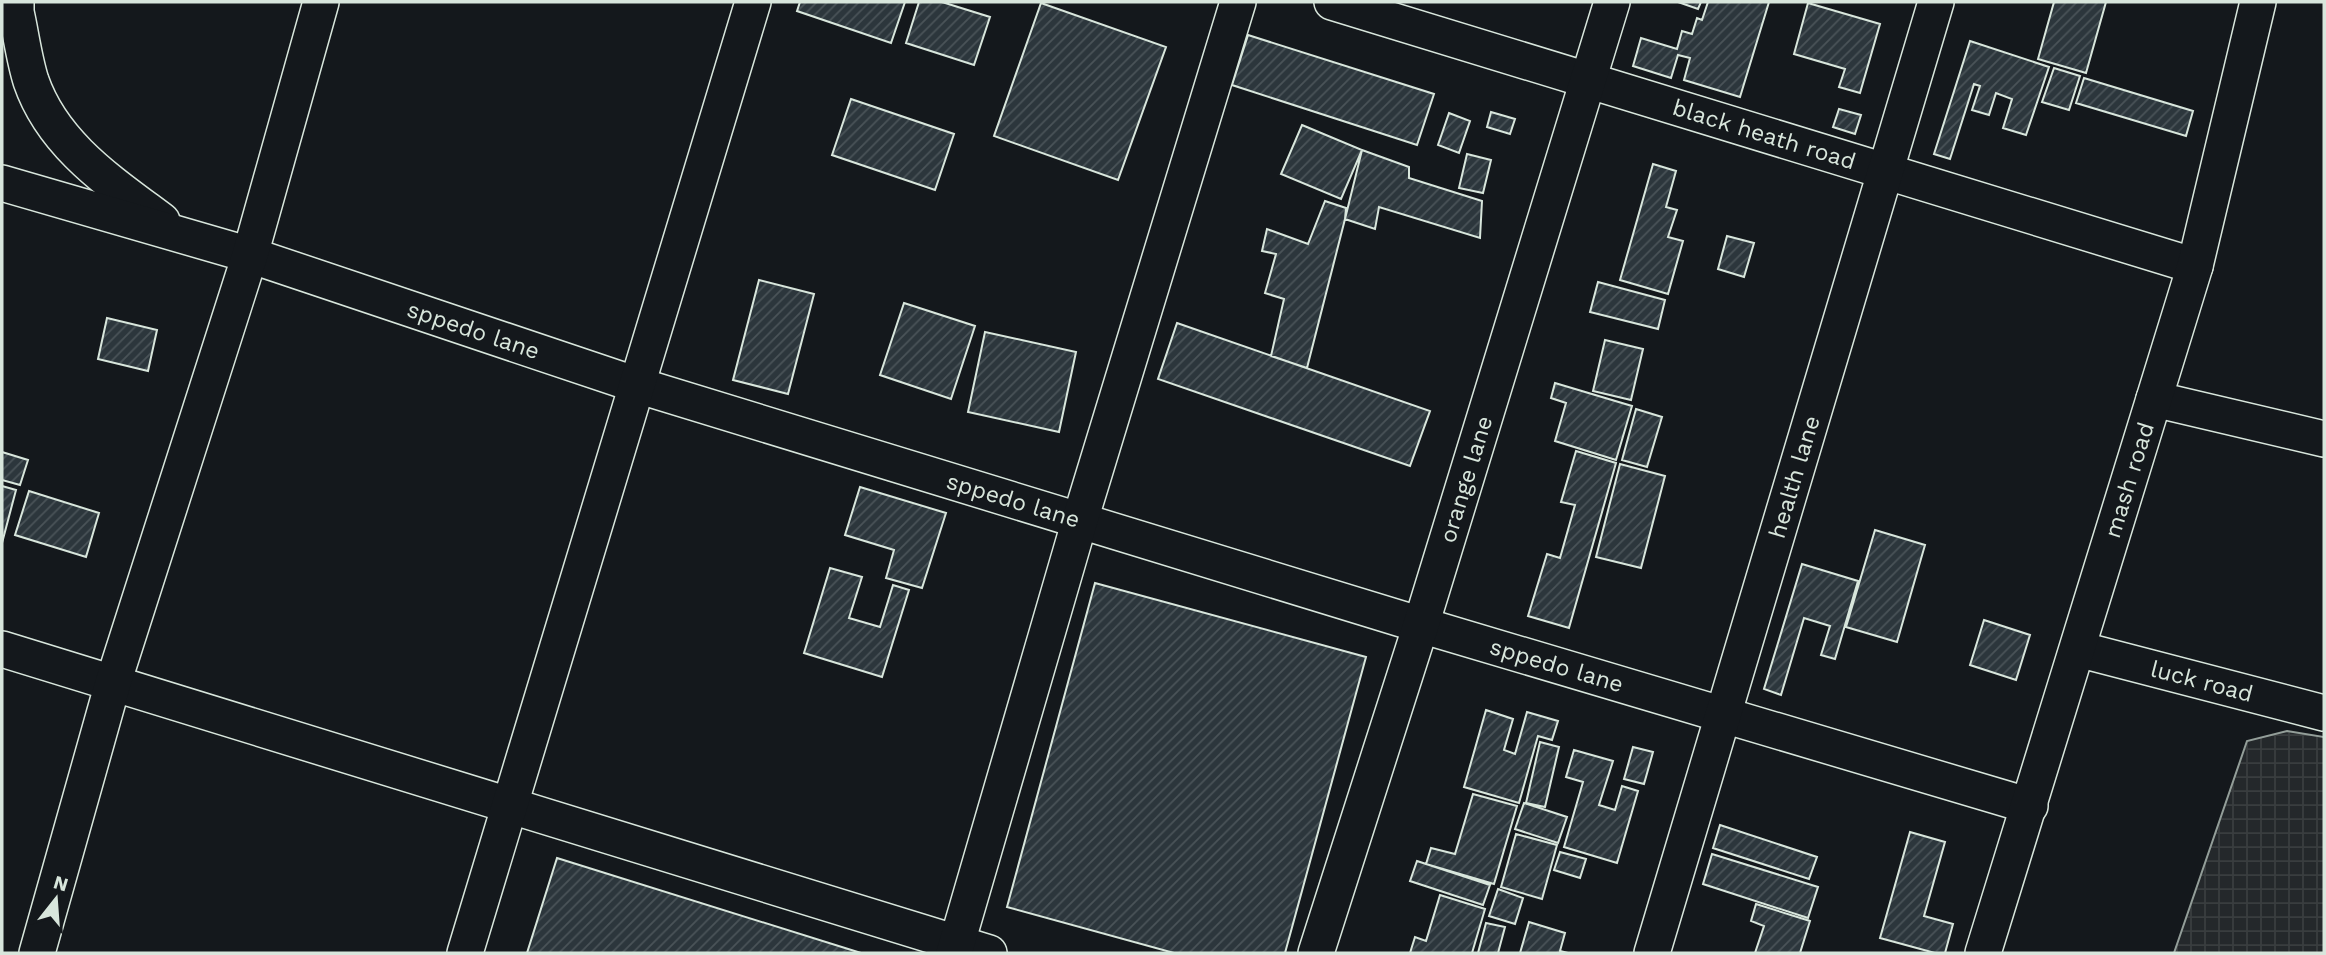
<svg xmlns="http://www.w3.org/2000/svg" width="2326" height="955" viewBox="0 0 2326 955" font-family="'Work Sans',sans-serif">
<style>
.plaza{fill:url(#plaza-grid);stroke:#939e99;stroke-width:2}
.building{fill:url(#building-hatch);stroke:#d8e6dc;stroke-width:2}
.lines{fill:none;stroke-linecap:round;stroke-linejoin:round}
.minor-casing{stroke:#d8e6dc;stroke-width:38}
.minor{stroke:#14181c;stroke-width:35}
.labels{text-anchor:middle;stroke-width:5;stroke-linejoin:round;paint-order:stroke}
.street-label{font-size:23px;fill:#d8e6dc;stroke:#14181c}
</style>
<defs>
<pattern id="plaza-grid" width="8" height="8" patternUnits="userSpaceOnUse" patternTransform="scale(1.75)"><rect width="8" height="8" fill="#24282b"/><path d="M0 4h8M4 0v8" fill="none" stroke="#393d3f"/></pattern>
<pattern id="building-hatch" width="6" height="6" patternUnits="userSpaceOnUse" patternTransform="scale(1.75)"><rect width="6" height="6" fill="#2c363c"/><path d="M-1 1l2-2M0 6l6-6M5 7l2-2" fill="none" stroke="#4a5358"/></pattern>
</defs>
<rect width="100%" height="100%" fill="#14181c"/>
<path class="plaza" d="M2287,731L2324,737V953H2174L2247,741Z"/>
<path class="building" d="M800,2H905L891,43L797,11Z
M919,2H942L990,17L974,65L906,43Z
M1678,2H1701L1698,9Z
M1708,2H1769L1740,97L1684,80L1690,58L1678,55L1671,78L1633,66L1641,38L1677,49L1682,31L1692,34L1697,18L1702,20Z
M2054,2H2106L2086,73L2038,59Z
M1041,3L1166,47L1118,180L994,136Z
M1808,3L1880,24L1860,93L1839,87L1845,69L1794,54Z
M1248,35L1434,94L1417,145L1232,85Z
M1970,41L2049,67L2026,135L2003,128L2012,99L1996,93L1989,115L1972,110L1980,86L1974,84L1950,159L1934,154Z
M2054,68L2080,76L2069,110L2042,102Z
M2084,78L2193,111L2186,136L2076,103Z
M851,99L954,134L935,190L832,155Z
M1839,109L1861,115L1855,134L1833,127Z
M1491,112L1515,119L1510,134L1487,127Z
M1449,113L1470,121L1459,153L1438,145Z
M1302,125L1362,150L1341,199L1281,174Z
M1362,150L1409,167V178L1482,201L1480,238L1379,207L1375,229L1345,219Z
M1467,154L1491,160L1483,193L1459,188Z
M1653,164L1676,171L1666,207L1677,210L1668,237L1683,241L1668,294L1620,280Z
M1325,201L1346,208L1345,219L1307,368L1271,356L1284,299L1265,293L1276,254L1262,251L1267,229L1308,244Z
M1727,236L1754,243L1744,277L1718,269Z
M759,280L814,294L788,394L733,380Z
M1598,282L1665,300L1658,329L1590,312Z
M904,303L975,326L951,399L880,375Z
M107,318L157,330L148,371L98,359Z
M1177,323L1430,411L1410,466L1158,379Z
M985,332L1076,352L1059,432L968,412Z
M1605,340L1643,349L1631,400L1593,391Z
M1555,383L1632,406L1616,460L1555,441L1566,403L1551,398Z
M1636,409L1662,417L1647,467L1622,460Z
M1576,451L1616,463L1569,628L1528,616L1547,554L1560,558L1575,505L1561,502Z
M2,452L28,460L20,485L2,480Z
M1620,464L1665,476L1641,568L1596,557Z
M2,486L16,490L2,543Z
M860,487L946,513L922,588L886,578L894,550L845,535Z
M29,491L99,513L86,557L15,535Z
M1875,530L1925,545L1897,642L1846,627Z
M1802,564L1858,581L1835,659L1821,655L1830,626L1804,618L1781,695L1764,689Z
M830,568L862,577L849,618L880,627L893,585L909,590L882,677L804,653Z
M1095,583L1366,657L1285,953H1174L1007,907Z
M1984,620L2030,635L2016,680L1970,665Z
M1486,710L1513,719L1504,750L1515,754L1527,712L1558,721L1552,740L1538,736L1519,803L1464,787Z
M1540,742L1559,747L1545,807L1526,803Z
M1633,747L1653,752L1644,784L1624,779Z
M1574,750L1613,761L1599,805L1615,810L1622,786L1638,791L1617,863L1564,847L1583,782L1566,777Z
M1473,794L1517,806L1494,884L1426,864L1431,848L1455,854Z
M1524,803L1567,817L1558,843L1515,829Z
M1720,825L1817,857L1809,879L1713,848Z
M1910,832L1945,842L1924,916L1953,924L1945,953H1935L1880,938Z
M1516,834L1557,845L1542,899L1501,887Z
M1560,852L1586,859L1580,878L1554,870Z
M1712,854L1818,887L1808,918L1703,884Z
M557,858L861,953H527Z
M1417,861L1490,885L1483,905L1410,881Z
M1498,889L1523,898L1515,924L1489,916Z
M1440,895L1485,909L1472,953H1410L1415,937L1426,941Z
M1756,904L1810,921L1800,953H1755L1764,926L1751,921Z
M1529,922L1565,933L1560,951L1568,953H1520Z
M1486,923L1505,927L1498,953H1478Z"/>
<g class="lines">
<defs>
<g id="minor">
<path d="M16,2V12C21,34 24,59 31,81C53,145 110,182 162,221"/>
<path id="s1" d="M1332,2L2195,266"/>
<path id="s2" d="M2,183L250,255L637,385L1421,625L2030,806"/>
<path d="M2154,399L2324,439"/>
<path d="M2,649L989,953"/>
<path id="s3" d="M2078,649L2324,713"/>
<path d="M37,953L113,683L250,255L321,2"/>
<path d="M465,953L753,2"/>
<path d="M954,953L1080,520L1238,2"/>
<path id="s4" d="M1316,953L1421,625L1612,2"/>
<path id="s5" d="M1652,953L1936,2"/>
<path id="s6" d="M1983,953L2195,266L2258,2"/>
</g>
</defs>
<use href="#minor" class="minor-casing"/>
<use href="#minor" class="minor"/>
</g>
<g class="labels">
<g class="street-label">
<text dy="8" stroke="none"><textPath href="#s1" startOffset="452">black heath road</textPath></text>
<text dy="8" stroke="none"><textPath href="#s2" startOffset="494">sppedo lane</textPath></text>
<text dy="8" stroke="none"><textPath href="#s4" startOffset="497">orange lane</textPath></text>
<text dy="8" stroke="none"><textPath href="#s5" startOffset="497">health lane</textPath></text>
<text dy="8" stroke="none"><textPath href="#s6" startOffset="495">mash road</textPath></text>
<text dy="8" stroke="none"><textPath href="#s2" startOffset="1060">sppedo lane</textPath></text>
<text dy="8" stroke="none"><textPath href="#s2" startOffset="1628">sppedo lane</textPath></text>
<text dy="8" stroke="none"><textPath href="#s3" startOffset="128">luck road</textPath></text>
</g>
</g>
<rect width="2326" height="955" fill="none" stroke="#d8e6dc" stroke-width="7"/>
<g transform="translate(56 899) rotate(17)" stroke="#14181c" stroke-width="5" paint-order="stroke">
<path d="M0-5L12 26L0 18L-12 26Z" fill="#d8e6dc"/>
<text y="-10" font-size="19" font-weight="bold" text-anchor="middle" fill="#d8e6dc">N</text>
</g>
</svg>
